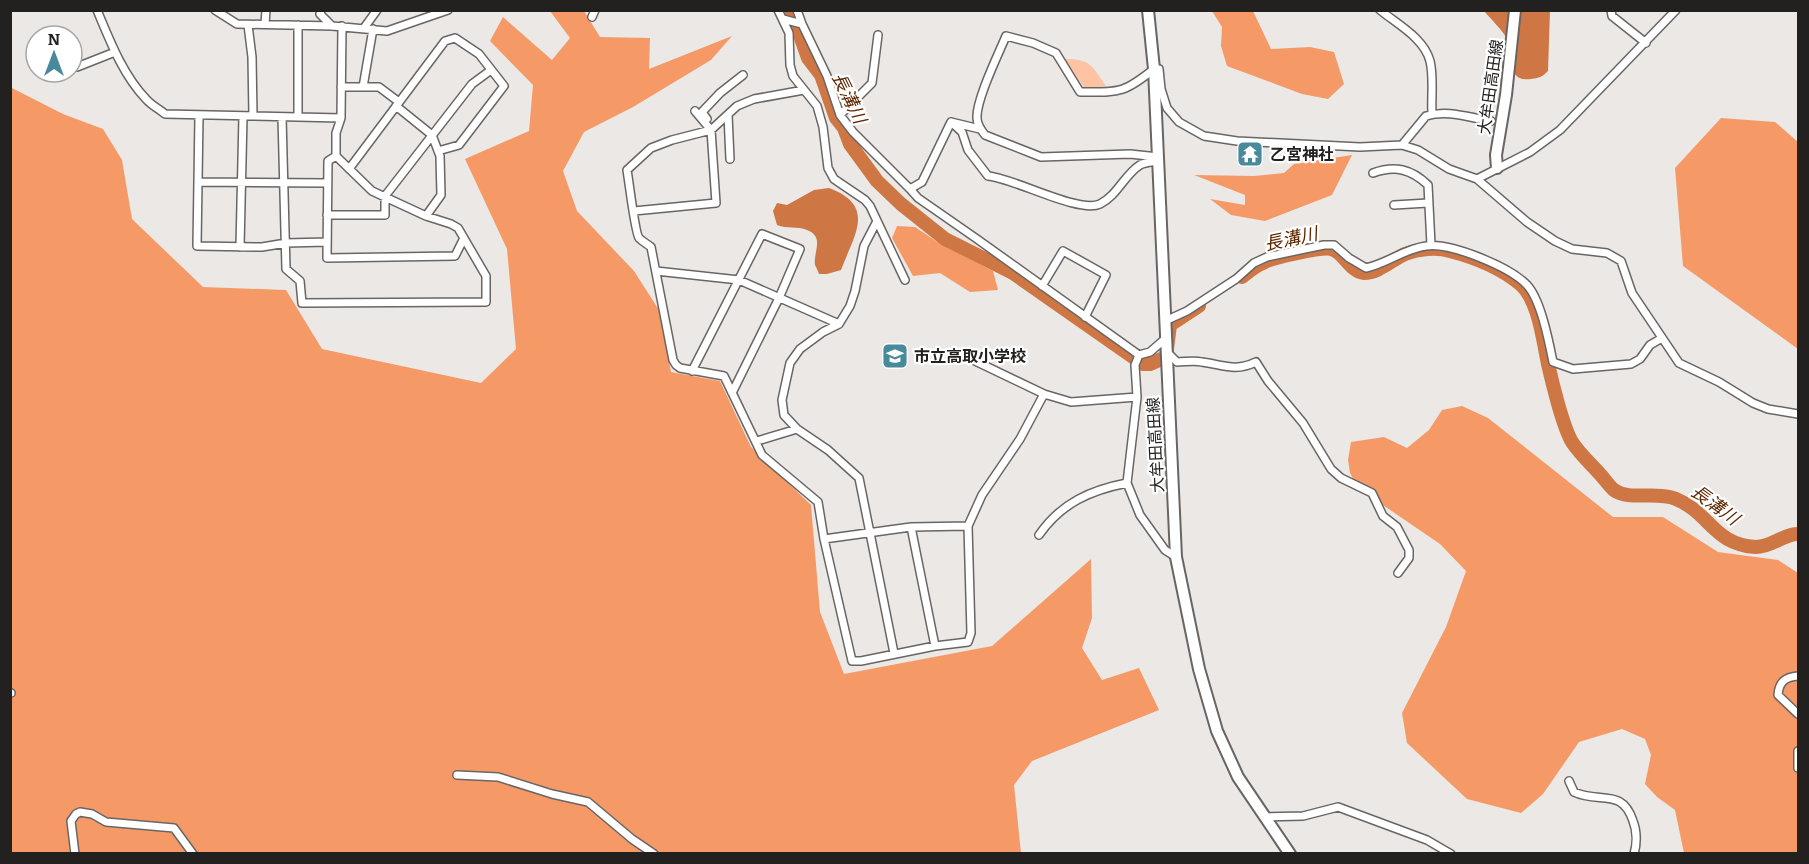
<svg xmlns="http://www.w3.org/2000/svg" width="1809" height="864" viewBox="0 0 1809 864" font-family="Bitter,'Noto Sans JP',serif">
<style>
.green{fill:#fec3a3}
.forest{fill:#f59a67}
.water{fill:#cf7744}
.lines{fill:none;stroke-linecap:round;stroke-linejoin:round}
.river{stroke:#cf7744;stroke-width:14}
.minor-casing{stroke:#696564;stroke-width:10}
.primary-casing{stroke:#696564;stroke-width:14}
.minor{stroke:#fff;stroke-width:7}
.primary{stroke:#fff;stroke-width:10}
.labels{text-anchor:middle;stroke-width:4.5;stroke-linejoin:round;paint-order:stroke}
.street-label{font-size:16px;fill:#222120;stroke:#fff}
.poi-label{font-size:16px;font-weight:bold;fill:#222120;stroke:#fff;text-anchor:start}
.water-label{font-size:18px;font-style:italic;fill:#5f2700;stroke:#fff}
</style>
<rect width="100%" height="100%" fill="#ebe8e6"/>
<path class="green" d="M1065,59C1091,59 1092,66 1106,86L1085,89Z"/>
<path class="forest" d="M550,11H584L600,37L650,38L649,69L732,36L711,60L633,107L584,132L563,171L577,211L634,271L659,310L671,372L720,381L751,447L811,505L820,612L844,674L992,646L1091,559L1092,618L1082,648L1102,680L1139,668L1159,710L1032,761L1014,785L1021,853H11L10,87L63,114L103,129L122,160L132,219L203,287L286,290L322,349L481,383L516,349L507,249L465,159L529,131L533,85L490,41L503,17L552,60L570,38Z
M1212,11H1253L1271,49L1310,47L1334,52L1344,84L1328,99L1302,94L1227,66L1221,46L1222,27Z
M1721,118L1775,122L1798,142V349L1683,266L1675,168Z
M1352,155L1332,195L1265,221L1231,215L1210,199L1245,205V195L1194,175L1254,176L1284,173L1294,164Z
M897,226L915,227L939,243L993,271L998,290L970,292L940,273L913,276L892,238Z
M1462,406L1488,418L1613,517H1663L1718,552L1778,560L1798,573V853H1684L1675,810L1657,797L1645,784L1651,755L1645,739L1622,729L1579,742L1543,794L1521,813L1467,799L1407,743L1402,713L1446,627L1466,571L1440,544L1358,488L1350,473L1348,460L1351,442L1384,437L1407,448L1429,430L1442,410Z"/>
<path class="water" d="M1484,11H1550L1548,71C1542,77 1539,78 1531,79C1504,83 1515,52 1508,40C1502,30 1492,20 1484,11Z
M829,188C877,206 854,235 841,270L827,274H819C819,273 815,265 815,265C813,252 825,237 807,230C797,226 787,229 777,225L773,211L777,203L787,205L814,190Z"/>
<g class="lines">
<path class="river" d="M791,10L808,58L821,75L836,118L844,128L850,144L877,181L901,204L945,239L1013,273L1143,364H1150L1166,357L1170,325L1199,306
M1242,277C1249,271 1256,265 1265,262C1274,257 1322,247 1331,249C1344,252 1350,272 1364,273C1379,273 1393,259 1405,254C1418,249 1437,247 1450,251C1473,257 1501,268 1520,284C1539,300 1543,341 1548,364C1552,382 1563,427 1572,442C1579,453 1590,463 1599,473C1604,478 1608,485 1614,490C1629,501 1657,491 1676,499C1710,513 1714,545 1756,547C1772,547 1783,534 1798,534"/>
<defs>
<path id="minor" d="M97,10C110,41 123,75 146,99C151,105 159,109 165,114L341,118
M215,10L237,24L332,26L387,31L448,10
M321,10L320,14L332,26
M778,10L789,33L790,65L793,76L817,106L823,127L828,168L834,179L865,200L870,206L905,280
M797,10L802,24
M1380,10C1397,24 1424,38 1430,61C1434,77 1431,97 1432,114
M1611,10L1612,16L1646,43
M592,17L595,10
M783,19L802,24L827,76L840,115L853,132L910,189L918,198L977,239L1139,355
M265,24L266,10
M248,25L252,57L253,116
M298,25V117
M364,28L377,10
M72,54L77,67L115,52
M341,87H379L399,102
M363,87L373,29
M804,90L754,99L737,106L711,130L672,140L651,148L627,170C629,181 635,233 639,238C642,241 647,244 651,247L673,360L676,365L680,368L724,376L762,455L818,502L824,539L852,661H861L935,646L968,642L971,633L968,526L982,495L1020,439L1044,394
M396,106L432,135L440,156L441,195L426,216
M728,115L730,159
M840,115L872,83L878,35
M199,116L197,246L262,247L286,243L327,242
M282,117L286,269L300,281L302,303L486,302V276L458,228L451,224L426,216L372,191L336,156V133L341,118L342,26
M707,119L702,112L720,93L743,75
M951,122L962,132L968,150L988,176C1014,178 1079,214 1100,204C1117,196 1125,174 1140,165C1145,162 1153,162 1158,161
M1402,145L1426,116C1448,109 1470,118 1491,121
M336,156L328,161L327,258L455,256L463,240
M1158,157L1130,154L1041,157L985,135C981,130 977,124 977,118C976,100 998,55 1006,36L1033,43L1056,53L1080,92C1119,92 1123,94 1154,69H1159L1161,89L1167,108L1179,122L1204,136L1237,141L1360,147L1402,145L1418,150L1449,169L1477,179L1527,222L1555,241L1572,249L1607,253L1621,261L1632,293L1679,363L1719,382L1753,403L1768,409L1798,414
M349,169L445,41L455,38L479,54L504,86L459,145L438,151
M1373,173C1395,165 1411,169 1428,185L1431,245
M1477,179L1530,152L1560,130L1676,10
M198,182L327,183
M910,189L922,182L951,122L980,129
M1394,205L1428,203
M634,211L716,203L711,130L695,111
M327,215H385V196L472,84L491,70
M877,221L864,246L855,291L850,306L839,324L823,332L800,349L790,363L782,400L784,415L797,429L828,450L859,478L894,653
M240,247L243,116
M656,271L739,280L839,324
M1042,286L1063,251L1106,275L1085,317
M1165,321L1187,311L1236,279L1254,263L1267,257L1324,245H1334L1349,258L1366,268C1388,263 1404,249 1426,246C1450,242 1510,267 1527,285C1541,300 1549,342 1553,362L1573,369L1631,364L1640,359L1650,345L1662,338
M1167,352L1177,362C1185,362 1194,360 1202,362C1224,365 1235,372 1256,362L1268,381L1303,423L1331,469L1341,478L1372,493L1383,516L1397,527L1409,550V558L1398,573
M1139,355L1135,365L1137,397L1127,483L1140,515L1165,550L1176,557
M1139,355L1150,352L1165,339
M971,359L1044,394L1071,402L1137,397
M692,371L762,234L800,249L779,298L732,393
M757,441L797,429
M911,527L935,646
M1039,535C1061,503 1091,490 1127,483
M824,539L911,527L968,526
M1798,676C1785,677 1779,682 1778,695L1798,714
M10,693H11
M1798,751V768
M457,775L498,777L552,794L588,802L632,839L654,854
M1569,781L1574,792C1599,804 1622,787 1633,821C1637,831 1637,844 1634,854
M1265,817L1303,816L1338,807L1427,840L1451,854
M75,854L71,821L76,814L80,812L92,814L106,822L174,828L193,854"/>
<path id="primary" d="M1148,10L1154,69L1176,557L1199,669L1217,731L1238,777L1290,854
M1497,168L1496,155L1506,95L1515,10"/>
</defs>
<use href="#minor" class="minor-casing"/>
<use href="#primary" class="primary-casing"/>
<use href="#minor" class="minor"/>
<use href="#primary" class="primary"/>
</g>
<defs>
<symbol id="temple-square" viewBox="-11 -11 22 22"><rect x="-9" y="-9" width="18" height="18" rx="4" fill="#48899b" stroke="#fff"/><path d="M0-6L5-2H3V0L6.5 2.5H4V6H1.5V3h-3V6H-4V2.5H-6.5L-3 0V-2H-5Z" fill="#fff"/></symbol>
<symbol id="school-square" viewBox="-11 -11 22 22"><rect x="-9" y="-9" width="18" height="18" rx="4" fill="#48899b" stroke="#fff"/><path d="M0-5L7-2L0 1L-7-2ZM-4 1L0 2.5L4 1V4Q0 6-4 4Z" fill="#fff"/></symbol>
</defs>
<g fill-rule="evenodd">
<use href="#temple-square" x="1235" y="139" width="30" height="30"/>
<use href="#school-square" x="880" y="341" width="30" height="30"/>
</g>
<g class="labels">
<g class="street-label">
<text transform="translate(1490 87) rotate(-82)" y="6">大牟田高田線</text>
<text transform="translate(1155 445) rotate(-93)" y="6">大牟田高田線</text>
</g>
<g class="poi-label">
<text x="1270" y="160">乙宮神社</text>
<text x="914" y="362">市立高取小学校</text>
</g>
<g class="water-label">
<text transform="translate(849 98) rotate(64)" y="6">長溝川</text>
<text transform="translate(1291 239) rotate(-12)" y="6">長溝川</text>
<text transform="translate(1715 505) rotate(36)" y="6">長溝川</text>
</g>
</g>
<rect width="1809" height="864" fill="none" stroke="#222120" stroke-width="24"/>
<g transform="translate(54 54)"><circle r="28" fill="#ffffff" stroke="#a7a6a6" stroke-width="1.5"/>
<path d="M0-4.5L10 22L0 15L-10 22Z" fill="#48899b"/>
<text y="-9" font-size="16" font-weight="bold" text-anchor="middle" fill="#222120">N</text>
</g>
</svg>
